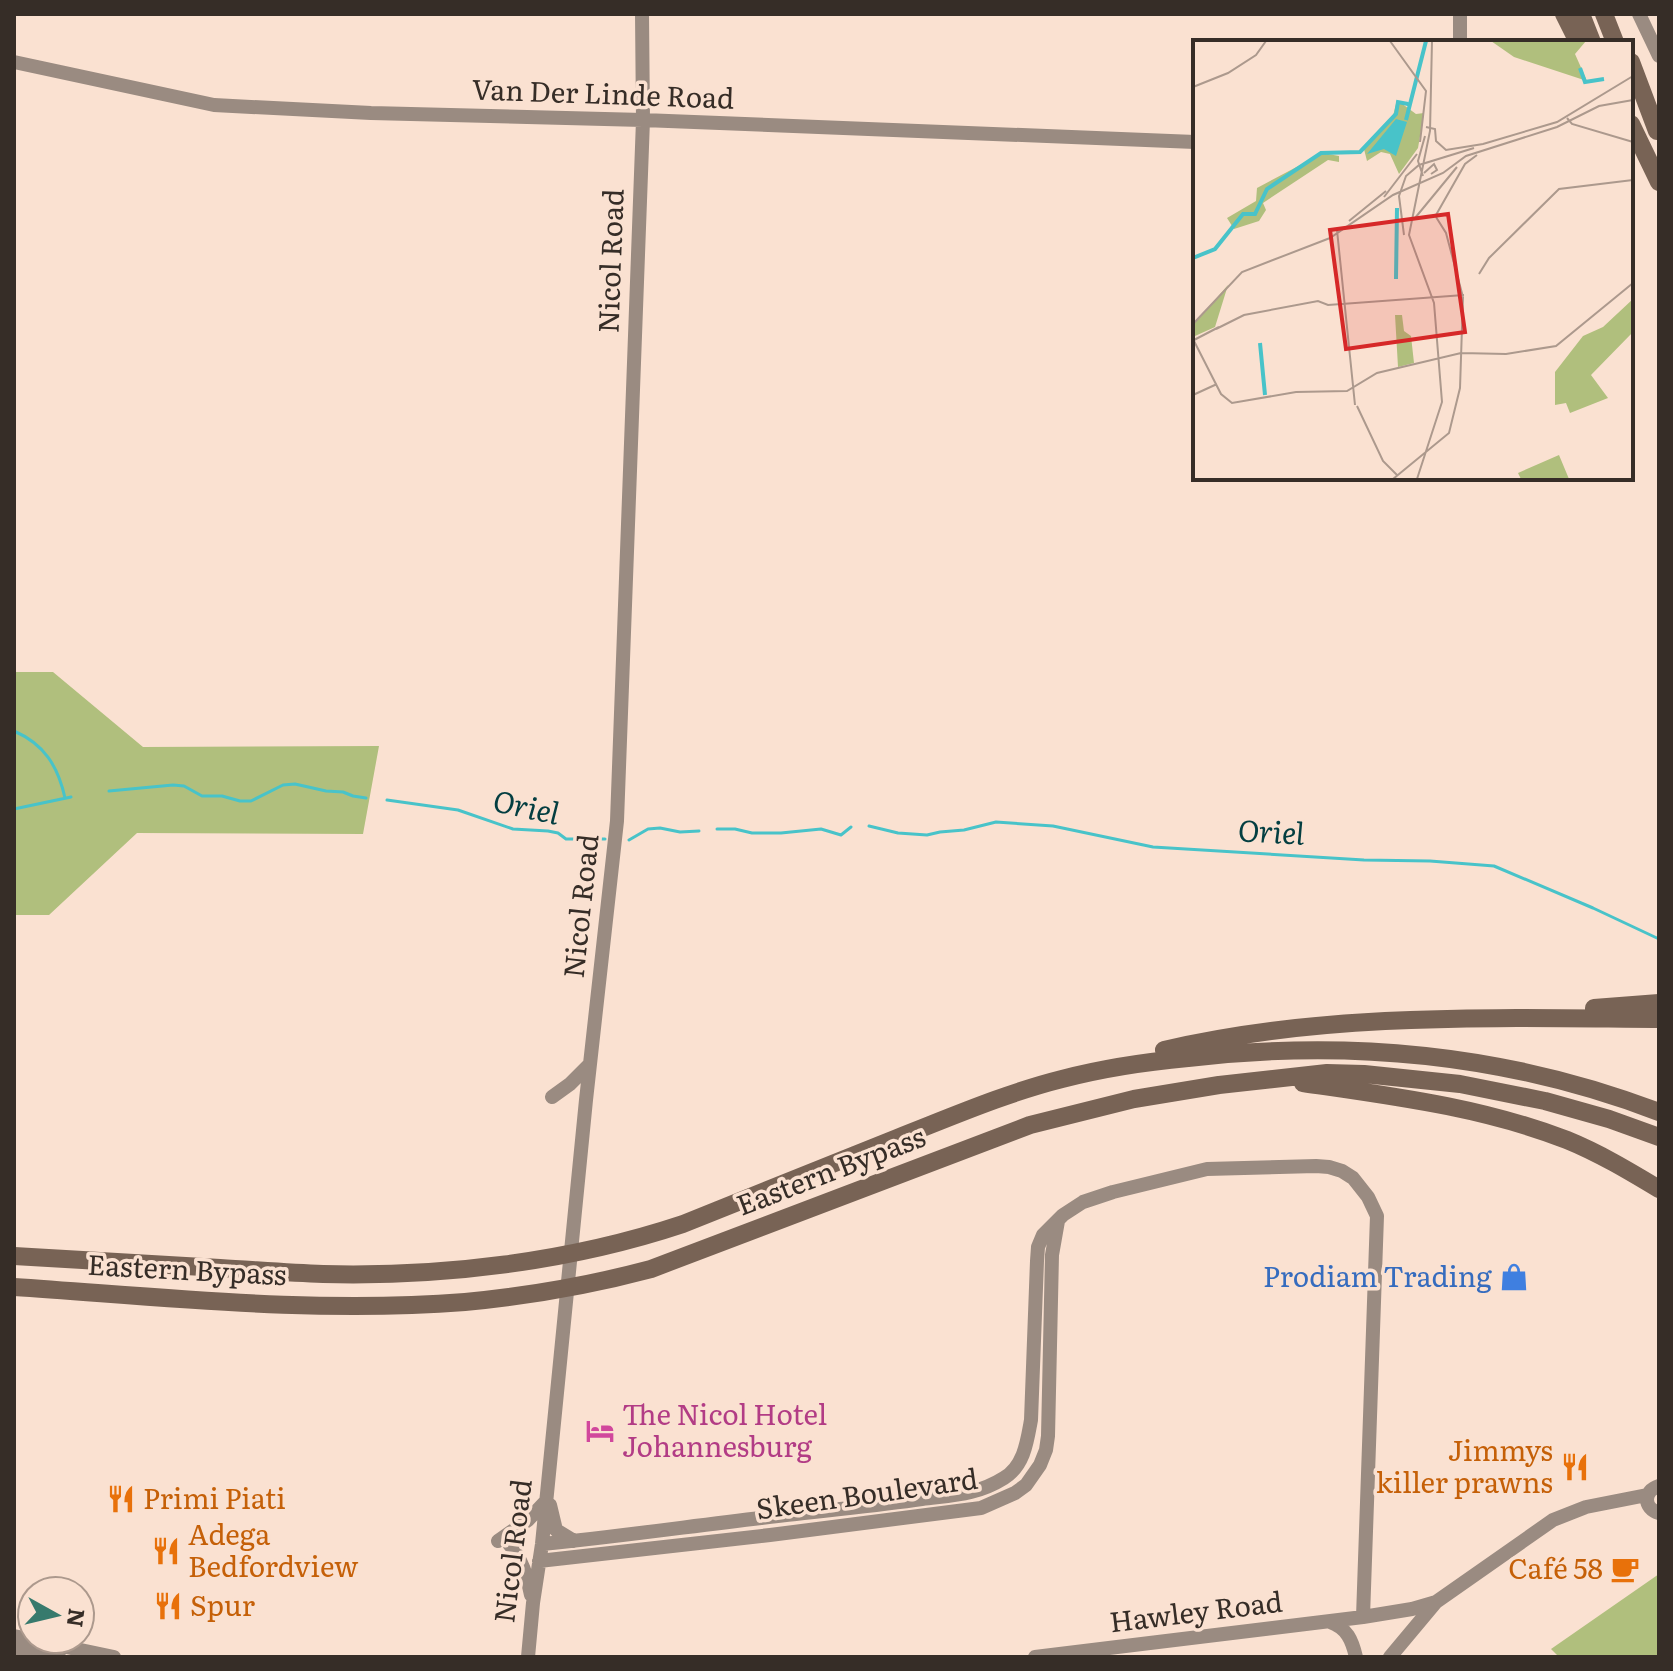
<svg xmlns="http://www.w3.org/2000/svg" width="1673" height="1671" viewBox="0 0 1673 1671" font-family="Literata,serif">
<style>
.green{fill:#b0bf7d}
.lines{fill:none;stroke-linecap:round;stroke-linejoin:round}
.stream{stroke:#48c3c9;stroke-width:3}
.secondary{stroke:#9a8b81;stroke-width:14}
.highway{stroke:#786355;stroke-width:18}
.labels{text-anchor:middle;stroke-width:7;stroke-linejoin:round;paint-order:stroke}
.street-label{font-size:28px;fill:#362d27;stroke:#fae1d1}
.shop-label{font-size:28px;fill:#366cbe;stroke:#fae1d1;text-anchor:end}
.hotel-label{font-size:28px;fill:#b23c85;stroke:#fae1d1;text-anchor:start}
.food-label{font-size:28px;fill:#c56008;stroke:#fae1d1;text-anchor:start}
.water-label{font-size:30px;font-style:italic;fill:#033e41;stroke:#fae1d1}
.inset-river{fill:none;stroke:#48c3c9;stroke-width:4}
.inset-road{fill:none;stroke:#ac998d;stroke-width:2}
.view{fill:#d62828;fill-opacity:0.15;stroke:#d62828;stroke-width:4}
.inset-edge{fill:none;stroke:#362d27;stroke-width:4}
</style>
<rect width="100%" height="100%" fill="#fae1d1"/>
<path class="green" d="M14,672H53L143,747L379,746L363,834L137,833L49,915H14Z
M1659,1574V1657H1559L1551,1649Z"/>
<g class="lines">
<path class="stream" d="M14,731C44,744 58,766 65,798
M109,791L173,785L184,786L202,796H222L240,801H251L283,785L295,784L326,791L343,792L353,796L366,798
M387,800L458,810L513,829L548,831L558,833L566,839H605
M14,809L71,797
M869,826L898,833L927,835L940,832L964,830L996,822L1053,826L1153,847L1364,860L1430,861L1494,866L1593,908L1659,939
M717,829H735L752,833H781L821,829L841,835L851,827
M629,840L648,829L660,828L680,832L699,831"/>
<path class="secondary" d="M1460,14V42
M1639,14L1659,56
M14,62L214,105L371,113L643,120L1195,142
M552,1097L570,1084L590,1064
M1659,1486C1643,1491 1643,1508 1659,1513
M550,1505L556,1530L574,1541
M498,1541L528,1520L546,1501
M509,1544C522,1559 527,1576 531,1595
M542,1544C627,1536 711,1523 796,1514C838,1509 880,1505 922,1499C953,1495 977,1495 1004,1478C1024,1466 1027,1442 1031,1420L1037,1261L1038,1247L1043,1235L1063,1215L1083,1202L1113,1192L1207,1169L1316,1166L1329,1167L1342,1171L1353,1178L1368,1197L1377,1216L1363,1617
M539,1561L770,1535L981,1508L1015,1493L1026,1485L1040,1465L1046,1450L1048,1436L1052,1255L1058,1221
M1330,1622C1347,1628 1352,1640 1356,1657
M14,1636L114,1657
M14,1648L59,1657
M528,1657L533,1603L542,1544L586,1100L617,821L643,120L642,14
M1035,1657L1363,1617L1412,1609L1436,1602L1553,1520L1586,1507L1647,1495
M1390,1657L1436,1602"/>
<path class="highway" d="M1564,14L1578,42
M1581,14L1592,42
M1604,14L1615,42
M1631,62L1657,131
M1631,124L1659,182
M1594,1008L1659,1003
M1164,1050C1326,1012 1494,1018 1659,1019
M1303,1083C1392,1096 1482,1107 1567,1140C1599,1153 1629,1171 1659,1189
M14,1256C83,1260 151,1264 220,1268C255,1270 289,1273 323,1274C443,1277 569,1262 683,1224C754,1196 825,1167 897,1138C951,1117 1006,1093 1062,1079C1104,1068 1144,1062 1188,1058C1348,1039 1507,1054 1659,1112
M14,1287C164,1297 315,1314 465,1302C528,1296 591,1285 651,1269L1030,1125L1134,1099L1219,1085L1327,1073L1364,1074L1460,1084L1545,1101L1609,1119L1659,1137"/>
</g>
<defs>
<symbol id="shop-bare" viewBox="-9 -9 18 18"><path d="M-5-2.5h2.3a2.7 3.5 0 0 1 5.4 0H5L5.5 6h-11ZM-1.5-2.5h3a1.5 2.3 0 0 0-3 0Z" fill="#3f7fe0" stroke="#fae1d1" stroke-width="2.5" paint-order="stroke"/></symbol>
<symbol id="hotel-bare" viewBox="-9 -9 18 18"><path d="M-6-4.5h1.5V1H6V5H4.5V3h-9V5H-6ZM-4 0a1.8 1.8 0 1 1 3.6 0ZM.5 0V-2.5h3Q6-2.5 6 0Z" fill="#d1479c" stroke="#fae1d1" stroke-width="2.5" paint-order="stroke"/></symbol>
<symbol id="restaurant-bare" viewBox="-9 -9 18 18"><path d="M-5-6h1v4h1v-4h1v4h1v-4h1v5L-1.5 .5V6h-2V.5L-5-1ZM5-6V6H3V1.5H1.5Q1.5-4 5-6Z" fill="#e8710a" stroke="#fae1d1" stroke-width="2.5" paint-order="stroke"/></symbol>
<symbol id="cafe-bare" viewBox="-9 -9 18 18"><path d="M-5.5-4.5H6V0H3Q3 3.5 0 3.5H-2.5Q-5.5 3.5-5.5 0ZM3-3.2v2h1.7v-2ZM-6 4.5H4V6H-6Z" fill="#e8710a" stroke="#fae1d1" stroke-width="2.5" paint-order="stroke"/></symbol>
</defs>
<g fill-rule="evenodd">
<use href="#shop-bare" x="1494" y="1257" width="40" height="40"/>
<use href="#hotel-bare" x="580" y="1411" width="40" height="40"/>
<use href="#restaurant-bare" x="1555" y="1447" width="40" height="40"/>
<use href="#restaurant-bare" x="101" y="1479" width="40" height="40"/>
<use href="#restaurant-bare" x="146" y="1531" width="40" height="40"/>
<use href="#cafe-bare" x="1605" y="1549" width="40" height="40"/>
<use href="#restaurant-bare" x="148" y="1586" width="40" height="40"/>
</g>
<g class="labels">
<g class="street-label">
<text transform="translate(603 94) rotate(2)" y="10">Van Der Linde Road</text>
<text transform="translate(611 261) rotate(-88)" y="10">Nicol Road</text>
<text transform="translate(581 906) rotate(-84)" y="10">Nicol Road</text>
<text transform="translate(831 1171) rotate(-21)" y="10">Eastern Bypass</text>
<text transform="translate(187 1270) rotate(3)" y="10">Eastern Bypass</text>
<text transform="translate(867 1494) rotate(-8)" y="10">Skeen Boulevard</text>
<text transform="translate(513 1551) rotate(-83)" y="10">Nicol Road</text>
<text transform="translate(1196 1612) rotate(-7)" y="10">Hawley Road</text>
</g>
<g class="shop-label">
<text x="1492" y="1287">Prodiam Trading</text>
</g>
<g class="hotel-label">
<text x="622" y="1425">The Nicol Hotel<tspan x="622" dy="32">Johannesburg</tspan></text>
</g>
<g class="food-label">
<text x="1553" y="1461" text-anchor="end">Jimmys<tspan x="1553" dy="32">killer prawns</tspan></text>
<text x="143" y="1509">Primi Piati</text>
<text x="188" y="1545">Adega<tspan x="188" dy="32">Bedfordview</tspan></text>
<text x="1603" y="1579" text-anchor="end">Café 58</text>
<text x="190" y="1616">Spur</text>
</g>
<g class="water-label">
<text transform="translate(526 808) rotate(12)" y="10">Oriel</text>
<text transform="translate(1271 833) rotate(3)" y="10">Oriel</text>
</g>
</g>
<g transform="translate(1193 40)">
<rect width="440" height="440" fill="#fae1d1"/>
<path d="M298,1H393L382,14L394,41L321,17ZM204,60L223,74L231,73L225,108L206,134L197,114L188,112L174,121L171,109L200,76ZM130,113L146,116V122L135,120L70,163L73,170L66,181L41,189L34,178L63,161L64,148ZM35,245L22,287L2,296L0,285ZM440,259V292L398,335L415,358L377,373L373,363L362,365V332L390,296L410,287ZM202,275H209L211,291L218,296L221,323L205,327ZM366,415L376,439H328L325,433Z" fill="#b0bf7d"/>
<path d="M203,79L214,82L203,116L191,109L174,114Z" fill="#48c3c9"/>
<path class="inset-river" d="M387,28L392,42L411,39M213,80L233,1M0,218L22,209L50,174H62L74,149L128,113L167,112L203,74L205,62L215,64M203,239L204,168M67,303L72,355"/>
<path class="inset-road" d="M197,1L233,51L227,102M0,47L35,33L63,15L73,1M374,78L379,84L440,102M233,87L242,89L243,101L253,110L290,104L364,82L440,36M231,133L241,124L244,130L238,134M230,136L225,121L232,96M191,157L224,114M243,175L272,124L284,115M222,178L264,127M156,181L193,151M144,190L162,365M211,195L206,156L213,136L226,125L281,108M286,234L296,218L366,149L440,140M0,284L49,232L137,198L200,155L250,133L273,116L364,87L406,66L440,60M23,289L51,275L125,261L135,265L271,255M0,299L28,354L39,363L103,352L154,351L184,333L268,313L313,314L363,306L440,243M1,300L26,287M0,355L24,344M164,366L190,421L204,435M200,439L256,393L267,348L270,257L253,193L243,177M224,439L249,362L241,263L216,195L237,91L239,1"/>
<path class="view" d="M255,174L272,292L153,309L137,190Z"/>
<rect width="440" height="440" class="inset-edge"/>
</g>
<rect width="1673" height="1671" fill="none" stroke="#362d27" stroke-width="32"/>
<g transform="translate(56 1615) rotate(98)"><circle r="38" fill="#fae1d1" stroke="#ac998d" stroke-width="2"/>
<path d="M0-6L14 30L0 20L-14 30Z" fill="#377a6d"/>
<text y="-12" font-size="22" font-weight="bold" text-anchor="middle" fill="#362d27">N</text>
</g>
</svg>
